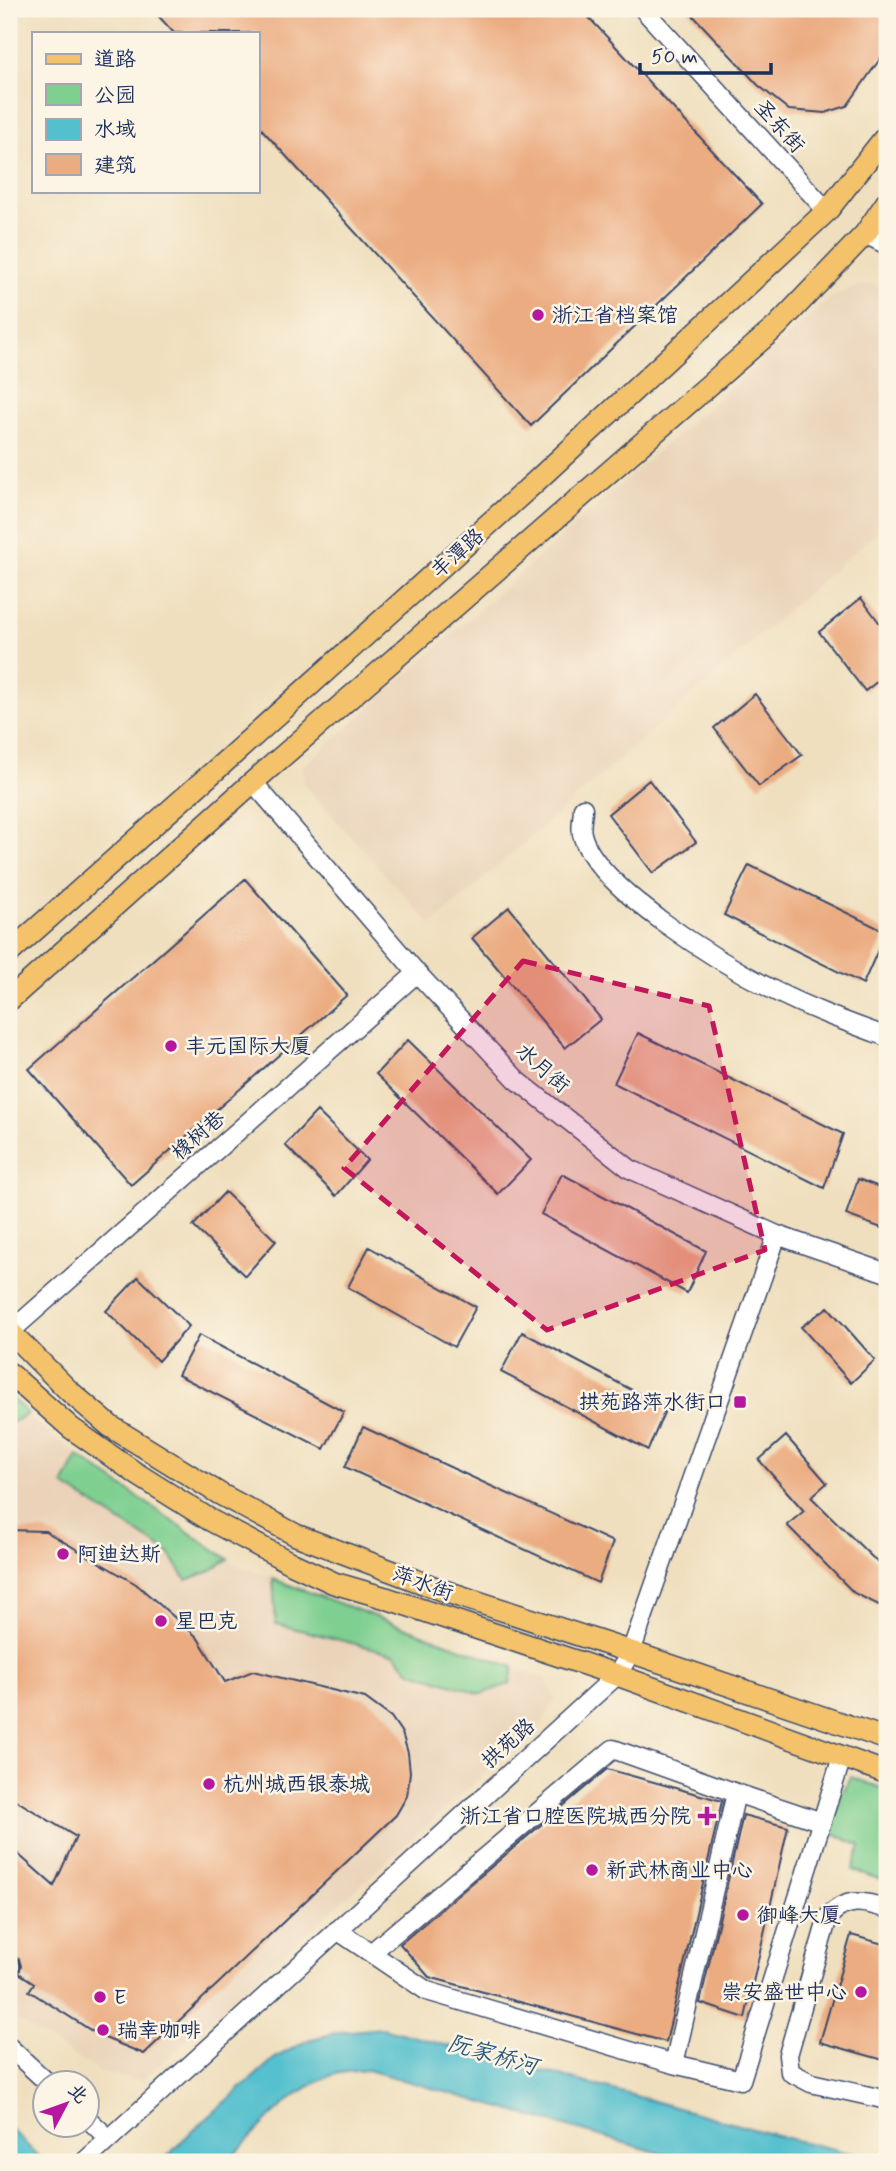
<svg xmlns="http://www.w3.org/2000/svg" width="896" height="2171" viewBox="0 0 896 2171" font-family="Mynerve,'LXGW WenKai TC',sans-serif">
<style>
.built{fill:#ead3b9}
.green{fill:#7ecf90;stroke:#4c7f77;stroke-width:2}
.water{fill:#54c0ce;stroke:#387896;stroke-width:2}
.building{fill:#ebac81}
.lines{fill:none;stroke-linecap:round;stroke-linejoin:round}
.minor-casing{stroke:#3b496c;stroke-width:21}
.major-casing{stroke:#3b496c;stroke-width:24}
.minor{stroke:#fff;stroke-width:18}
.major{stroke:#f4c26a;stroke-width:21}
.marked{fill:#c2185b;fill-opacity:0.2;stroke:#c2185b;stroke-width:5;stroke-dasharray:14 9;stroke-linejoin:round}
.poi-dot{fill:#b5179e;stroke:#fcf5e5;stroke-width:2.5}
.labels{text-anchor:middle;stroke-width:5;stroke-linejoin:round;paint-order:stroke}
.street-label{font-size:21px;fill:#1b2f5e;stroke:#fcf5e5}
.poi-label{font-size:21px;fill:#1b2f5e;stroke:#fcf5e5;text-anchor:start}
.water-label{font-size:23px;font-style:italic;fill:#2c5a80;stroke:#fcf5e5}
</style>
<rect width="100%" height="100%" fill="#fcf5e5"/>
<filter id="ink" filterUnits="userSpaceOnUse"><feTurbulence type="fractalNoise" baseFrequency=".0143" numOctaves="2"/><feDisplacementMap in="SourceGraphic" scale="14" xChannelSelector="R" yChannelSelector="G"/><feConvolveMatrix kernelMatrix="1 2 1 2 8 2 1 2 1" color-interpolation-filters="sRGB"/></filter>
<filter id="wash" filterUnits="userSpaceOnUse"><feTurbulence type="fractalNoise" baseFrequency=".00686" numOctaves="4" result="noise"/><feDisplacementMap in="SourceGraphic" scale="28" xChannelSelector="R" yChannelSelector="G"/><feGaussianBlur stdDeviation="1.57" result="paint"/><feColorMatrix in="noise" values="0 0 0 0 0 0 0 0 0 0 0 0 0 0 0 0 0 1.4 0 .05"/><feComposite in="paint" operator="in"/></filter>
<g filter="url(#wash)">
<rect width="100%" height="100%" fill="#efdfbe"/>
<path class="built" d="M872,284L887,291V523L431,925L305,786L302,767L830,299L851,288Z
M9,1396L54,1438L238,1566L546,1679L555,1700L543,1721L141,2081L100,2072L9,2015Z"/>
<path class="green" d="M9,1396L28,1414L9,1424Z
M78,1456L228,1559L208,1572L186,1580L169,1553L63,1485Z
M273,1579L513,1667L510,1684L481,1694L410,1671L395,1654L276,1624Z
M851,1777L887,1790V1882L853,1870L860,1846L823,1828Z"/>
<path class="water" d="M382,2028L650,2100L774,2135L887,2162L688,2161L368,2070C358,2071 346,2071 336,2074C294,2086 257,2131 228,2162H162L184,2139L275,2058L308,2040L340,2032Z
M9,2127L44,2162H9Z"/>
<g id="blocks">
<path class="building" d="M152,9H581L762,204L531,426L257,124V33H174Z
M687,9H887V49L847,106L825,113L789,110L758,85Z
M861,598L887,633V674L865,691L819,632Z
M755,694L802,755L759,786L714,728Z
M649,780L696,842L653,873L608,814Z
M749,865L886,932L863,984L724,915Z
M245,879L347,995L131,1185L29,1069Z
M509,907L601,1019L565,1048L472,938Z
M638,1033L843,1134L824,1188L614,1083Z
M408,1040L531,1160L498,1194L376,1074Z
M317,1111L367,1160L336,1196L285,1145Z
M562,1174L706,1251L687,1293L541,1214Z
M858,1179L887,1190V1230L846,1215Z
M225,1192L276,1241L245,1276L193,1226Z
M369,1247L476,1307L454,1347L348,1287Z
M138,1277L189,1326L158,1361L106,1311Z
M828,1307L875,1360L851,1383L801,1327Z
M522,1332L666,1408L648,1450L501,1372Z
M199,1335L344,1412L324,1449L178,1375Z
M363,1427L613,1542L598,1583L345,1467Z
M786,1436L827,1483L811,1497L872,1557L887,1568V1609L854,1593L787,1525L804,1511L759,1460Z
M9,1530L45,1531L136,1584L197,1637L225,1682L253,1671L365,1698L391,1717L402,1733L408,1753L410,1772L407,1796L396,1815L144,2054L100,2036L29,1991L34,1983L19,1973L21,1966L19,1959L9,1955V1846L54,1886L76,1837L9,1796Z
M607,1769L722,1801L666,2042L429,1977L400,1944Z
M743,1815L788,1827L745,2018L700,2003Z
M851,1935L887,1945V2061L820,2042Z"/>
</g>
</g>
<g filter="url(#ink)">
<use href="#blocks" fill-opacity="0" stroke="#3b496c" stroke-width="2"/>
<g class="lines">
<defs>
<path id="minor" d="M643,9L827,211
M865,234L887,245
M253,782L417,973L517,1080L630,1169L777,1235L887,1273
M583,808C583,816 580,827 582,834C595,888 725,965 773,990C810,1009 849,1023 887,1037
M10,1332L417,973
M736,1793L822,1822
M887,1909C864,1901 846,1897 828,1917L788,2055L790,2072L811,2083L887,2100
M337,1930L427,1991L674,2064L736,1793L613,1749L371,1953
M9,1968L10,1966
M9,2047L49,2084
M674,2064L741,2080L842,1757
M88,2119L109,2139
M84,2162L617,1675L631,1652L777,1235"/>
<path id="major" d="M9,953L228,759L533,484L827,211L887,135
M9,1000L253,782L777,326L865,234L887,202
M9,1331L69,1391L110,1426L220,1494L296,1535L444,1591L631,1652L887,1739
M9,1373L71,1428L137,1474L210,1520L293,1564L334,1583L386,1598L617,1675L887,1773"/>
</defs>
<use href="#minor" class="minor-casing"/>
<use href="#major" class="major-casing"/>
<use href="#minor" class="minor"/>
<use href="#major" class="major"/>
</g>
</g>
<path class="marked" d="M523,961L709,1006L765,1250L547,1330L344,1168Z"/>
<g class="poi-dot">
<circle cx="538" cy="315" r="7"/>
<circle cx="171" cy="1046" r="7"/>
<rect x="733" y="1395" width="14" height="14" rx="3.5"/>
<circle cx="63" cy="1554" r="7"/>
<circle cx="161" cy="1621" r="7"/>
<circle cx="209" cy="1784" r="7"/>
<path d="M703.5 1805.5h7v7h7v7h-7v7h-7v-7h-7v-7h7z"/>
<circle cx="592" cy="1870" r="7"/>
<circle cx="743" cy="1915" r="7"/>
<circle cx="861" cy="1992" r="7"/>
<circle cx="100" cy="1997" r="7"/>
<circle cx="103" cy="2030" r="7"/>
</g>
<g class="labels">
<g class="street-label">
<text transform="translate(780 126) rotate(48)" y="7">圣东街</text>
<text transform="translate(457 553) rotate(-42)" y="7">丰潭路</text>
<text transform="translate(543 1068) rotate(41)" y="7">水月街</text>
<text transform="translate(198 1135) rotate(-41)" y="7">橡树巷</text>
<text transform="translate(423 1583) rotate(20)" y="7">萍水街</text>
<text transform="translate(508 1743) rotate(-42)" y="7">拱苑路</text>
</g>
<g class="poi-label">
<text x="552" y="322">浙江省档案馆</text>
<text x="185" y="1053">丰元国际大厦</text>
<text x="726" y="1409" text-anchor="end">拱苑路萍水街口</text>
<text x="77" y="1561">阿迪达斯</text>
<text x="175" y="1628">星巴克</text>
<text x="223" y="1791">杭州城西银泰城</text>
<text x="691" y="1823" text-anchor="end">浙江省口腔医院城西分院</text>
<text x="606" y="1877">新武林商业中心</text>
<text x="757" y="1922">御峰大厦</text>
<text x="847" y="1999" text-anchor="end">崇安盛世中心</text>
<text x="114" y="2004">E</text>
<text x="117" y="2037">瑞幸咖啡</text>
</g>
<g class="water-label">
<text transform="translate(493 2054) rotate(16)" y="8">阮家桥河</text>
</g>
</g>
<rect width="896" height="2171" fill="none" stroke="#fcf5e5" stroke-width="35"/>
<rect x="32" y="32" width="228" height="161" fill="#fcf5e5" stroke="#a2a6af" stroke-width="2"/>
<rect x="46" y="54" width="35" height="10" fill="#f4c26a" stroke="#a2a6af" stroke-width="2"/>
<text x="94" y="66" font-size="21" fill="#1b2f5e">道路</text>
<rect x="46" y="84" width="35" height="21" fill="#7ecf90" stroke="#a2a6af" stroke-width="2"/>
<text x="94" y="102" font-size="21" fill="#1b2f5e">公园</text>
<rect x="46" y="119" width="35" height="21" fill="#54c0ce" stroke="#a2a6af" stroke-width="2"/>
<text x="94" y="136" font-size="21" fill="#1b2f5e">水域</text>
<rect x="46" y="154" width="35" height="21" fill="#ebac81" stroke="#a2a6af" stroke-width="2"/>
<text x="94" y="172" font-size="21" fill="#1b2f5e">建筑</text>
<g transform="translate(66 2104) rotate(49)"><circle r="33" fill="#fcf5e5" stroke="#a2a6af" stroke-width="2"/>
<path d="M0-5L12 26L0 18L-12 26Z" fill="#b5179e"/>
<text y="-10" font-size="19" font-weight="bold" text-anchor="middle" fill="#1b2f5e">北</text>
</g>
<path d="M640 63v10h131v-10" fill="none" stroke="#1b2f5e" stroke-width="3.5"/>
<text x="651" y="63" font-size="21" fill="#1b2f5e" stroke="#fcf5e5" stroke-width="5" paint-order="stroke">50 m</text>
</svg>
